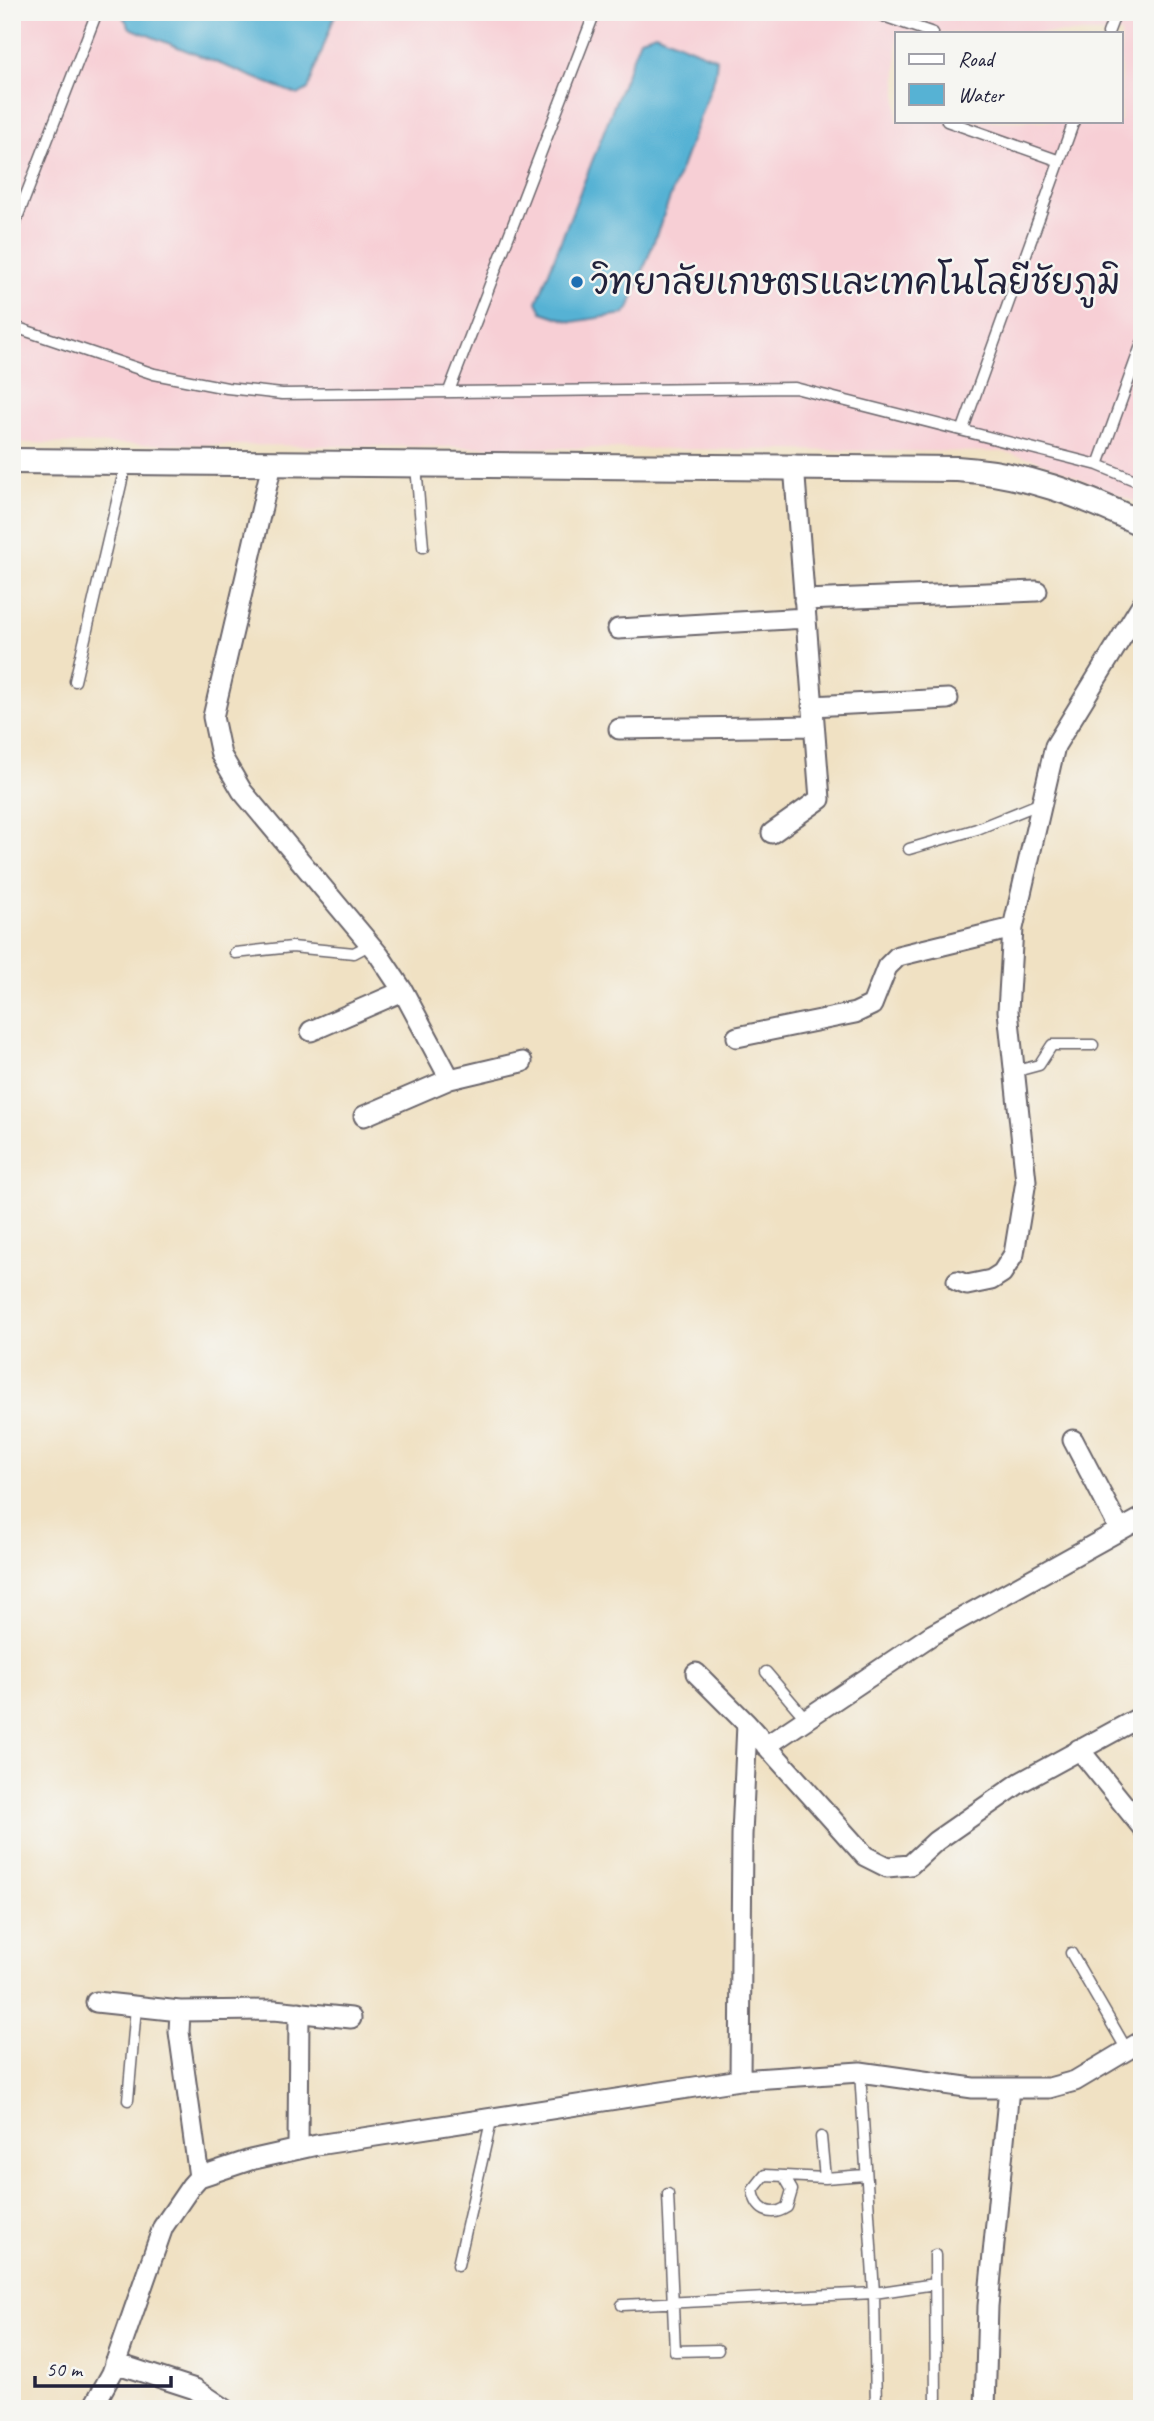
<svg xmlns="http://www.w3.org/2000/svg" width="1154" height="2421" viewBox="0 0 1154 2421" font-family="Caveat,'Playpen Sans Thai',sans-serif">
<style>
.built{fill:#f7cfd5;fill-rule:evenodd}
.water{fill:#56b2d4;stroke:#3c6a88;stroke-width:2}
.lines{fill:none;stroke-linecap:round;stroke-linejoin:round}
.service-casing{stroke:#6a656b;stroke-width:13}
.minor-casing{stroke:#6a656b;stroke-width:23}
.tertiary-casing{stroke:#6a656b;stroke-width:28}
.service{stroke:#fff;stroke-width:10}
.minor{stroke:#fff;stroke-width:19}
.tertiary{stroke:#fff;stroke-width:24}
.poi-dot{fill:#1f6fb2;stroke:#f6f6f2;stroke-width:2.5}
.labels{text-anchor:middle;stroke-width:5;stroke-linejoin:round;paint-order:stroke}
.poi-label{font-size:35px;fill:#22223b;stroke:#f6f6f2;text-anchor:start}
</style>
<rect width="100%" height="100%" fill="#f6f6f2"/>
<filter id="ink" filterUnits="userSpaceOnUse"><feTurbulence type="fractalNoise" baseFrequency=".0143" numOctaves="2"/><feDisplacementMap in="SourceGraphic" scale="14" xChannelSelector="R" yChannelSelector="G"/><feConvolveMatrix kernelMatrix="1 2 1 2 8 2 1 2 1" color-interpolation-filters="sRGB"/></filter>
<filter id="wash" filterUnits="userSpaceOnUse"><feTurbulence type="fractalNoise" baseFrequency=".00686" numOctaves="4" result="noise"/><feDisplacementMap in="SourceGraphic" scale="28" xChannelSelector="R" yChannelSelector="G"/><feGaussianBlur stdDeviation="1.57" result="paint"/><feColorMatrix in="noise" values="0 0 0 0 0 0 0 0 0 0 0 0 0 0 0 0 0 1.4 0 .05"/><feComposite in="paint" operator="in"/></filter>
<g filter="url(#wash)">
<rect width="100%" height="100%" fill="#f0e1c3"/>
<path class="built" d="M12,12H1142V505L1034,459L1004,452L12,443ZM897,33H1121V121H897Z"/>
<path class="water" d="M126,12H336L308,89L298,95L130,28L124,18Z
M655,33L717,59L715,76L629,309L623,314L572,322L542,312L537,302L640,39Z"/>
</g>
<g filter="url(#ink)">
<g class="lines">
<defs>
<path id="service" d="M872,12L933,33
M1108,33L1116,12
M947,121L1060,161
M12,231L97,12
M12,326L154,374L227,388L282,394L795,388L1098,465L1142,483
M449,391L595,12
M963,429L1074,121
M1098,465L1142,343
M416,466L423,547
M75,681L126,463
M909,849L977,829L1041,803
M235,953L292,947L354,953L371,944
M1013,1072L1039,1065L1052,1045H1093
M766,1672L806,1719
M1071,1953L1127,2050
M860,2072L874,2293L876,2409
M128,2100L136,2007
M821,2137L825,2178
M785,2178L792,2190L787,2207C770,2218 756,2210 753,2190L765,2175L825,2178L865,2175
M668,2194L675,2351L718,2350
M935,2255L936,2409
M458,2265L492,2117
M622,2305L874,2293L935,2284"/>
<path id="minor" d="M272,464L213,717L221,755L242,791L379,955L403,991L450,1079
M804,600L1037,591
M618,629L806,618
M812,706L948,699
M619,729L814,726
M772,833L820,799L794,465
M311,1031L403,991
M737,1037L855,1013L872,1005L887,967L898,956L1013,928
M364,1116L450,1079L522,1062
M957,1281L967,1285L991,1280L1002,1273L1014,1254L1026,1181L1008,1011L1013,928L1055,746L1142,604
M1073,1440L1120,1530
M696,1673L747,1724L742,1835L740,2080
M747,1724L865,1856L887,1867L910,1865L936,1841L1021,1782L1142,1716
M766,1746L933,1634L1142,1518
M1079,1749L1142,1827
M96,2002L180,2011
M298,2149L299,2012
M199,2177L179,2032L180,2011L274,2010L351,2018
M115,2363L195,2389L225,2409
M92,2409L112,2373L163,2227L191,2186L199,2177L250,2160L317,2145L740,2080L860,2072L973,2088H1049L1075,2081L1142,2041
M985,2409L988,2306L1009,2088"/>
<path id="tertiary" d="M12,461L957,469C1024,473 1082,495 1142,524"/>
</defs>
<use href="#service" class="service-casing"/>
<use href="#minor" class="minor-casing"/>
<use href="#tertiary" class="tertiary-casing"/>
<use href="#service" class="service"/>
<use href="#minor" class="minor"/>
<use href="#tertiary" class="tertiary"/>
</g>
</g>
<circle class="poi-dot" cx="577" cy="282" r="7"/>
<g class="labels">
<g class="poi-label">
<text x="591" y="294">วิทยาลัยเกษตรและเทคโนโลยีชัยภูมิ</text>
</g>
</g>
<rect width="1154" height="2421" fill="none" stroke="#f6f6f2" stroke-width="42"/>
<rect x="895" y="32" width="228" height="91" fill="#f6f6f2" stroke="#a1a1a9" stroke-width="2"/>
<rect x="909" y="54" width="35" height="10" fill="#ffffff" stroke="#a1a1a9" stroke-width="2"/>
<text x="958" y="66" font-size="21" fill="#22223b">Road</text>
<rect x="909" y="84" width="35" height="21" fill="#56b2d4" stroke="#a1a1a9" stroke-width="2"/>
<text x="958" y="102" font-size="21" fill="#22223b">Water</text>
<path d="M35 2376v10h136v-10" fill="none" stroke="#22223b" stroke-width="3.5"/>
<text x="46" y="2376" font-size="21" fill="#22223b" stroke="#f6f6f2" stroke-width="5" paint-order="stroke">50 m</text>
</svg>
